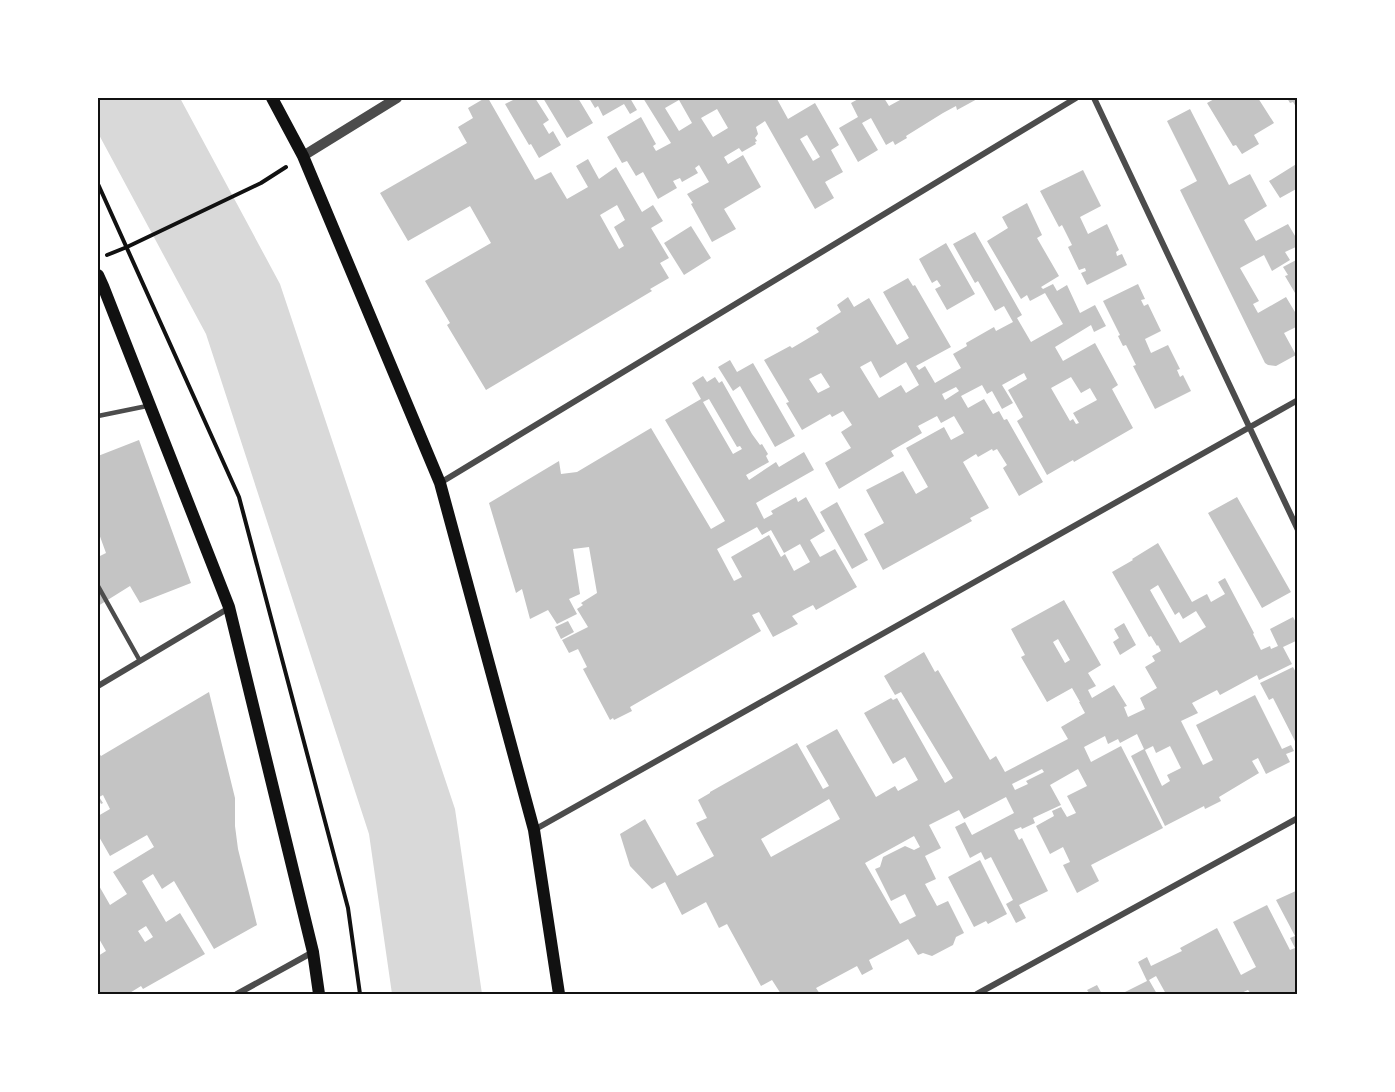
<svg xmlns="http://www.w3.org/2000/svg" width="1395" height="1092" viewBox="0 0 1395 1092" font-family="Arial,sans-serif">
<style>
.water{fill:#d9d9d9}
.building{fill:#c4c4c4;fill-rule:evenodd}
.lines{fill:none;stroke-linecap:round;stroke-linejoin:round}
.path{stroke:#111;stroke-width:4}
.service{stroke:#4c4c4c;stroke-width:4.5}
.minor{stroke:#4c4c4c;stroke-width:6}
.tertiary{stroke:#4c4c4c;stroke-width:10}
.secondary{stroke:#111;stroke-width:12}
.neatline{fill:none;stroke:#111;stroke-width:2}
</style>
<rect width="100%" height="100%" fill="#fff"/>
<path class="water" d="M98,98H180L280,284L455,809L482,994H392L369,834L206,334L98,133Z"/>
<path class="building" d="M485,98H488L535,180L551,172L567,199L588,187L576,166L588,159L599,179L616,167L642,212L653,205L663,221L651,228L669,258L660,263L669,278L650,289L652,291L486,390L447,325L450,323L425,281L491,243L470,206L408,241L380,193L467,143L458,127L473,118L468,108ZM617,205L625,220L614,227L624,246L619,249L600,215Z
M517,98H535L549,120L543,124L549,134L553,131L561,145L539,158L531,144L529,145L505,104Z
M543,98H578L593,123L567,138Z
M589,98H630L637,110L630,114L624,104L603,116L598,106L595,108Z
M643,98H678L679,100L665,108L679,131L692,123L679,100L684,98H780L777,99L788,119L815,103L839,145L831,150L843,172L825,182L834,198L815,209L765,121L756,127L758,134L755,138L757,141L755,142L756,144L742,152L739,148L724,157L728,164L743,155L761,187L724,209L736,229L712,242L691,204L693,203L687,194L709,182L699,165L695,168L698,173L682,182L680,178L673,181L677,188L658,199L643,172L636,176L627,161L622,163L607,137L641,117L656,144L653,146L656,151L671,143ZM717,109L728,128L713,137L701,118ZM807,135L820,157L813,161L800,139Z
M860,98H884L889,106L900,100L899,98H979L957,110L956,106L943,113L906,136L907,138L895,145L893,141L886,145L871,118L862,123L878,150L858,162L839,128L858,117L851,103Z
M1216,98H1258L1274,123L1254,135L1259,144L1242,154L1236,145L1233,146L1207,103Z
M1287,98H1298V110L1293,102L1290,103Z
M1190,109L1229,185L1250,174L1267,206L1244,220L1256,241L1288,224L1298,241V246L1285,252L1290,260L1272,271L1264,255L1240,268L1259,301L1253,304L1258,313L1286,297L1298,317V326L1284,333L1296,355L1276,366L1268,365L1265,363L1180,190L1197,181L1167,121Z
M1298,163V188L1280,198L1269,181Z
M1083,170L1101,206L1080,217L1088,234L1107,224L1119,250L1116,252L1117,256L1122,254L1127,265L1087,285L1081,273L1086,271L1085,268L1079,270L1068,247L1072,245L1062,225L1059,227L1040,191Z
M1027,203L1042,235L1037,238L1059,276L1041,287L1043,289L1053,284L1057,291L1067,285L1080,313L1095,305L1106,326L1094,332L1091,325L1055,347L1063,361L1095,343L1118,385L1112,389L1133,428L1074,462L1073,460L1047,475L1017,421L1023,417L1008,390L1027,379L1024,373L1002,385L1013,403L1002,409L992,391L987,394L982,385L961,396L968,408L984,399L993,414L999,411L1004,420L1007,419L1043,482L1019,496L1003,468L1007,465L997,449L993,451L992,449L978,457L976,454L963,462L989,508L970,518L972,521L883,570L864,534L884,523L866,490L903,471L916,494L928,487L906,448L944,427L951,440L964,433L954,416L941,423L937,416L918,426L922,433L891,451L894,456L839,489L825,463L851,448L841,432L852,425L843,411L832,417L830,414L802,430L786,403L789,402L764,360L790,346L792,348L819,332L816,328L841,312L837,305L848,297L854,307L869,298L897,345L909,338L883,292L908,278L913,286L915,285L951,347L916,366L919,370L925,366L935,383L961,368L953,354L967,346L966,343L994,327L996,331L1013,322L1004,306L995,311L978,281L975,283L953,244L975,232L1022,315L1017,318L1031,342L1063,324L1045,293L1030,301L1027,295L1021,299L987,241L1008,228L1002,217ZM871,361L880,378L906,362L919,385L906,393L901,385L879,398L860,367ZM821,373L830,387L818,393L809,379ZM1071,377L1081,393L1090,388L1097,400L1073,413L1079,423L1076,424L1073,419L1070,421L1051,388ZM956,387L959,391L945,400L942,394Z
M691,226L711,258L684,275L664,243Z
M946,243L975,294L947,310L935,289L941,286L937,280L932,283L919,259Z
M1298,259V298L1285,276L1288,275L1283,267Z
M1138,284L1145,299L1141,300L1144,306L1148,304L1161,331L1145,339L1151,353L1168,345L1180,369L1177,370L1180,377L1183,375L1191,391L1155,409L1133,366L1136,365L1126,345L1123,346L1118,336L1120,335L1103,301Z
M730,360L737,372L753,363L795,436L775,447L740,386L733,391L718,367Z
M703,376L707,382L715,377L719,383L722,381L752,434L760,445L762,444L768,454L766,456L769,462L746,475L749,480L776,462L779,467L804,452L814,470L756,503L764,519L773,514L771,511L796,497L798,502L806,497L825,531L810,540L820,557L835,549L857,587L816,610L813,605L792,616L798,624L773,637L759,612L752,615L761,631L630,707L632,711L614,720L613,718L610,720L583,669L587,667L578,649L569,653L562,640L588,627L577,609L583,605L581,603L597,593L589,547L573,549L580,594L569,599L577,614L557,624L548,610L530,619L522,589L516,593L489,503L559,461L561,474L577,472L651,428L711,529L725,521L665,420L701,399L692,383ZM709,399L737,447L740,446L742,449L733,454L703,402ZM757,527L762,535L771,530L784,553L800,544L810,562L794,571L785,554L781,557L769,535L731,557L742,577L734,581L717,549Z
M139,440L191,583L140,603L130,586L98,606V557L106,553L98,531V456Z
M1237,497L1291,592L1262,608L1208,513Z
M837,502L868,560L852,569L820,512Z
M1158,543L1192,602L1207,594L1211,602L1225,594L1218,582L1225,578L1254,633L1253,634L1261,650L1270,646L1271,649L1278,646L1270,629L1293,617L1298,626V640L1283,647L1292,664L1259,680L1257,675L1220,695L1217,690L1192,703L1198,713L1181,721L1203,765L1213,760L1196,725L1255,695L1282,749L1291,745L1294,751L1286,754L1290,762L1266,774L1258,758L1252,761L1259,773L1219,797L1221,801L1205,809L1204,806L1165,826L1131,756L1144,749L1137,734L1120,743L1118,739L1108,744L1105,736L1084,747L1091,762L1121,746L1163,828L1091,865L1099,881L1077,893L1063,865L1070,862L1063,847L1050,854L1036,826L1054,816L1052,811L1061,807L1067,817L1076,813L1067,796L1087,786L1078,769L1050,785L1061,805L1033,818L1035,823L1022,829L1021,827L1014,830L1019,840L1022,838L1048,891L1019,905L1026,918L1016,923L1006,904L1013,900L991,857L985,860L981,852L970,858L955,827L965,822L972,835L1014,813L1006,797L964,819L959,810L929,825L941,848L925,856L936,879L925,884L937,906L948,901L964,933L956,937L953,945L932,956L923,953L918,955L908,939L869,960L873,969L862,975L857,966L816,988L820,994H781L772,980L761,986L727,924L719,928L706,902L682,915L665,882L652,889L630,866L620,834L645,819L677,876L714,856L696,823L707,818L698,800L710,793V792L797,743L823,789L829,786L806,746L837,729L876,797L895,786L898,791L918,780L905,757L893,764L864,713L891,698L893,700L897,698L945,783L953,778L901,692L895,695L884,676L924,652L935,672L938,670L990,760L996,756L1005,772L1068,739L1061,727L1085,713L1079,702H1080L1072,688L1047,702L1021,657L1025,655L1011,629L1064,600L1101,665L1088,673L1096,686L1088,690L1092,698L1114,685L1127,706L1124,707L1128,717L1145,709L1140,698L1157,688L1145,667L1155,661L1152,656L1161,651L1158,645L1157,646L1151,636L1149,637L1112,572L1133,560L1132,559ZM1158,585L1175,615L1179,612L1183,619L1196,611L1206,627L1180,643L1150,590ZM1058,639L1070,660L1065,663L1053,642ZM1153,746L1156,753L1170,746L1181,768L1167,775L1170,781L1162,786L1145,750ZM1042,769L1044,772L1026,781L1028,784L1015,790L1012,784ZM829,799L840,819L771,857L761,839ZM914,836L920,847L914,850L905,846L883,857L880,867L875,869L891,901L905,894L916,916L900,924L865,863Z
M568,621L574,632L561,639L555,627Z
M1124,623L1136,645L1120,655L1113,642L1119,638L1114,629Z
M1293,667L1298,676V747L1273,698L1269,700L1260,683Z
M209,692L235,798V826L238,849L257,925L214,949L174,881L162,889L153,874L142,881L166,922L180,913L205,954L143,989L141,986L128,994H98V956L106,951L98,937V884L110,905L127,894L113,872L154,847L147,835L110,856L98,835V816L110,809L103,795L99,797L103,803L101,804L98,798V752L101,756ZM146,926L153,937L145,942L138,931Z
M980,860L1007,914L988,924L986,921L974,927L948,877Z
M1298,890V994H1251L1248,990L1239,994H1166L1156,976L1149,980L1157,994H1121L1147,981L1138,962L1147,957L1151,966L1182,951L1180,948L1217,928L1241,975L1256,967L1233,922L1267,905L1290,950L1295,948L1290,938L1295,936L1276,900Z
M1097,985L1102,994H1090L1087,990Z"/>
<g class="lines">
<path class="path" d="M98,184L239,497L348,908L360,994
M107,255L127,247L261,183L286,167"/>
<path class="service" d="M98,416L147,406
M98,586L140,661"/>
<path class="minor" d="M1094,98L1298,530
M440,483L1076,98
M98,686L229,608
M534,830L1298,400
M237,994L313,952
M977,994L1298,818"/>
<path class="tertiary" d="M303,156L397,98"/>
<path class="secondary" d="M272,98L303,156L440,483L534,830L559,994
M98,275L103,286L229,607L313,952L319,994"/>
</g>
<rect width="1395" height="1092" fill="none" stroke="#ffffff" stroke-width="198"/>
<rect x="99" y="99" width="1197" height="894" class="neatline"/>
</svg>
